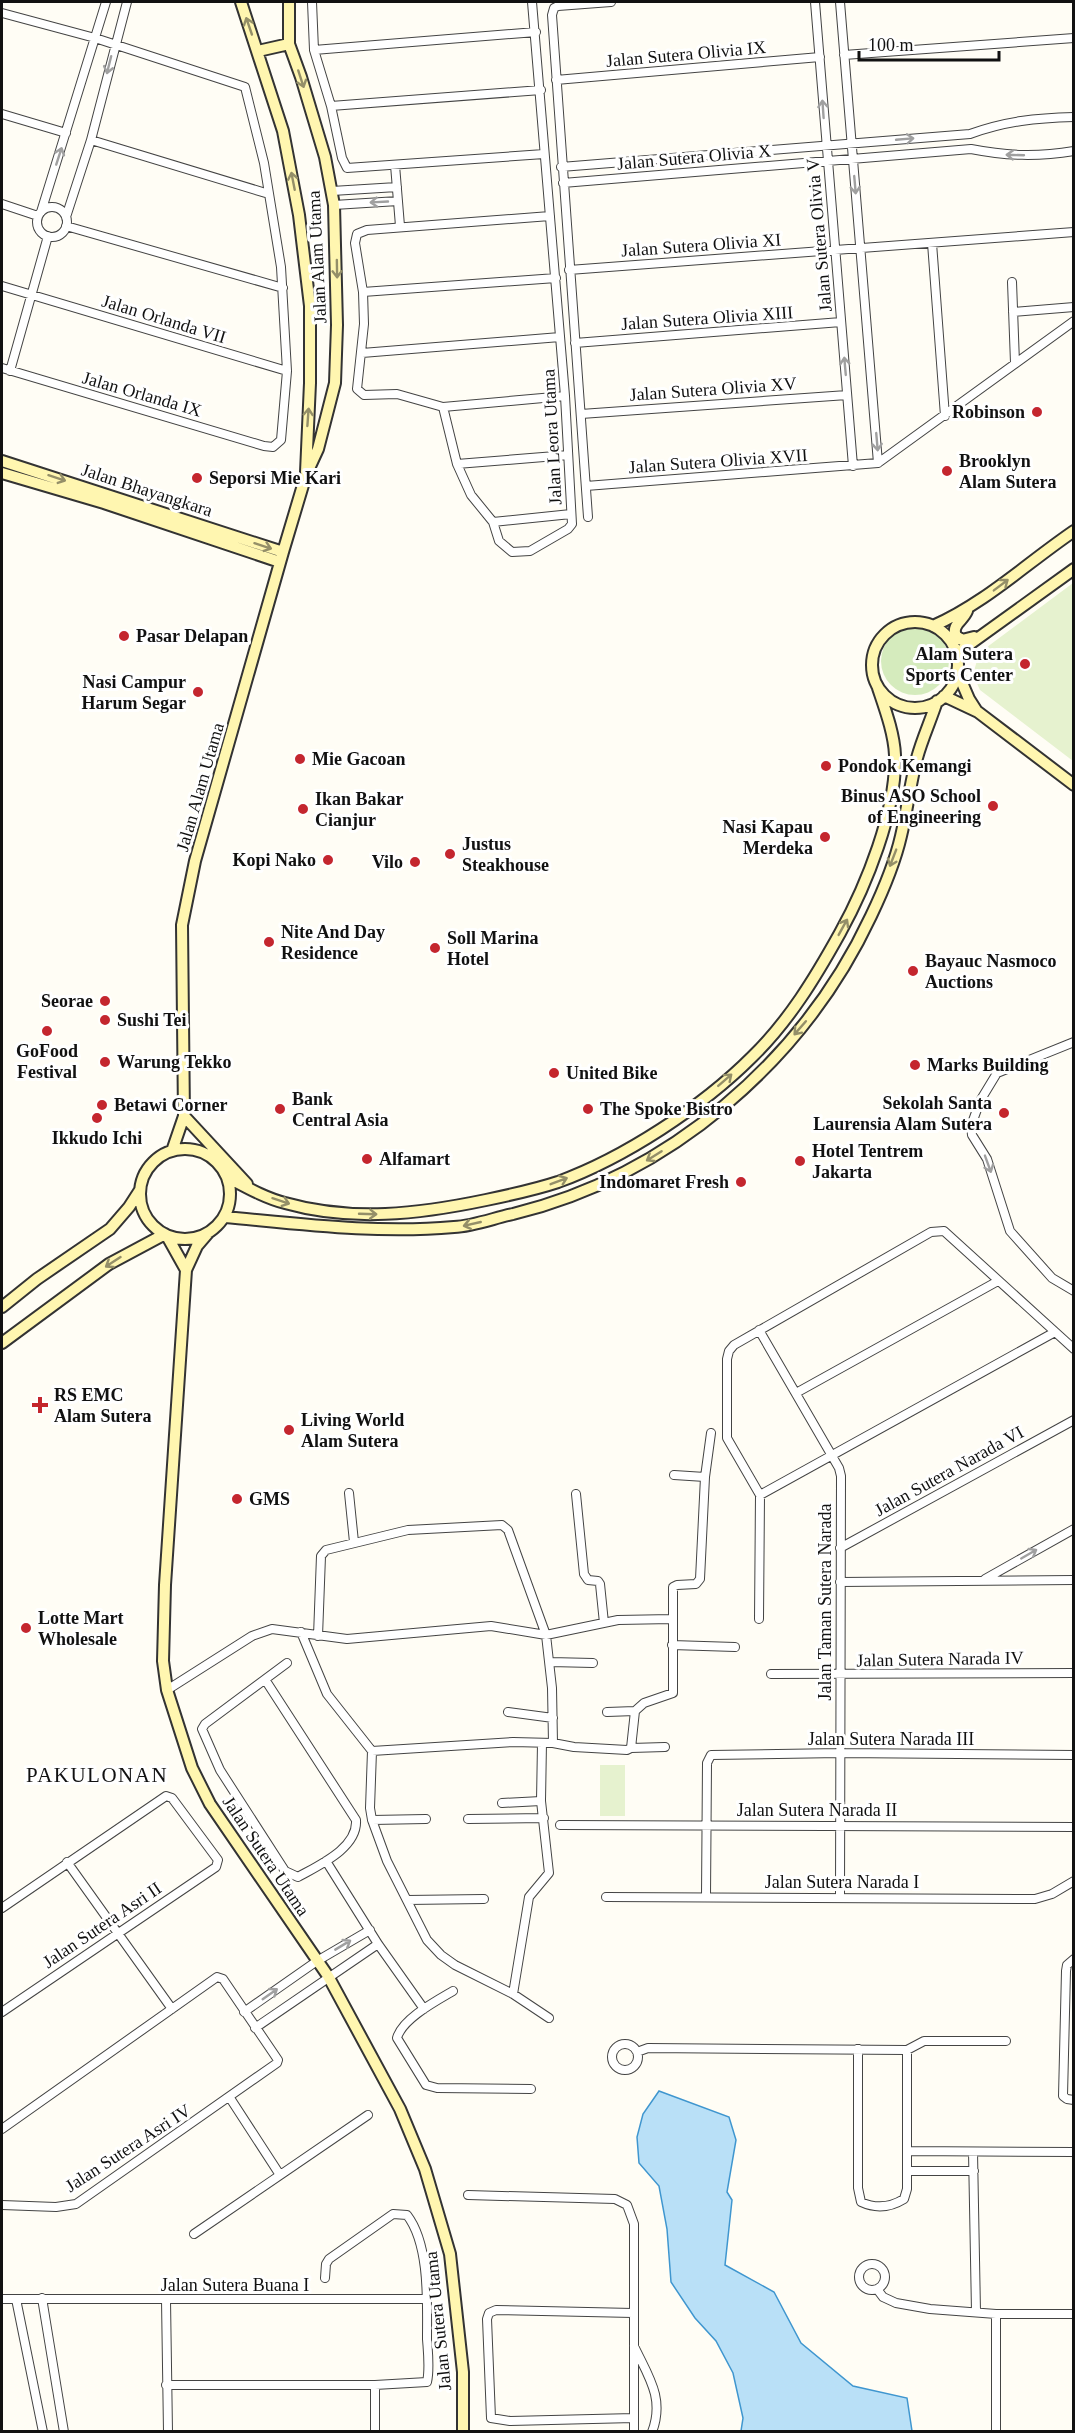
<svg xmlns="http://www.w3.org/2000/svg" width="1075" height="2433" viewBox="0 0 1075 2433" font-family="'Times New Roman',serif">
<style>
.green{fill:#d5ebbd}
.pitch{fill:#e6f2cf}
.water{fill:#b9e0f7;stroke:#3f96cf;stroke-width:1.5}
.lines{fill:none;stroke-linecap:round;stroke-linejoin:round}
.street-casing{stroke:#444;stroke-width:10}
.secondary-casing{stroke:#333;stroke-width:14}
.street{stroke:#fff;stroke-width:8}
.secondary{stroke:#fff6b0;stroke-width:10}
.oneway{stroke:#948f68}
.oneway2{stroke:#a0a0a0}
.poi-dot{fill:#c4262e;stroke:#fff;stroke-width:2}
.labels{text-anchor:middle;stroke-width:6;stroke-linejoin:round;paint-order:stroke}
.street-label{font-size:18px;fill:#111;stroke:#fff}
.poi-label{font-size:18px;font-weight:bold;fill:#111;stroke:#fff;text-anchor:start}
.quarter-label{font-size:21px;letter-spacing:1.5px;fill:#111;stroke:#fff}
</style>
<rect width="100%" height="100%" fill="#fffdf5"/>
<path class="green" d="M881 661a34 34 0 1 1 68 0a34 34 0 1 1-68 0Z"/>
<path class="pitch" d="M1073,583V761L980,690L973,675L979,653Z
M600,1765H625V1816H600Z"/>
<path class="water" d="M659,2091L729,2117L736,2140L727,2192L732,2200L725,2265L774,2292L801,2343L853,2386L907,2398L912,2431H741L743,2418L733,2373L716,2341L695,2318L671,2282L667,2229L659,2186L639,2163L637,2137L643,2114Z"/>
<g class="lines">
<defs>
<path id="street" d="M312,2L314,50L331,106L342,158L347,168L544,154
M532,2L565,396L572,524L568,529L530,551L512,552L499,541L493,522L471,495L457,464L443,407L397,394L364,395L357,389L364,324L363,292L355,243L357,234L367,230L550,216
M815,2L853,466
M840,2L878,463
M2,13L95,38L245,87L264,163L281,267L287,371L281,440L273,447L264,446L2,368
M314,50L536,32
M844,55L1074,38
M556,80L820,57
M331,106L541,90
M2,114L66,133
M91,140L269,194
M395,165L400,226
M561,167L970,134C1006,121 1036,118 1074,117
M563,183L971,149C1007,156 1037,157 1074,151
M332,191L397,187
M2,204L38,216
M334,205L398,201
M37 222a15 15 0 1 1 30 0a15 15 0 1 1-30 0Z
M41,212L106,2
M66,217L91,140L127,2
M66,226L283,288
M932,243L945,416
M569,270L1074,232
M1012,282L1015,363
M2,286L287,371
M363,292L556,278
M1013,312L1074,307
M575,343L841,322
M362,353L560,337
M10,371L48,236
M443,407L565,396
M581,414L847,395
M457,464L568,455
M586,486L878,463L1074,321
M588,517L552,15L554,8L558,6L611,2
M493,522L571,514
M1074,1042L997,1073L980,1101L971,1126L972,1135L987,1159L1010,1231L1052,1278L1074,1291
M759,1330L839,1468L841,1476L840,1896
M796,1393L998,1281
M674,1475L705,1477
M349,1493L354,1542
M576,1494L584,1574L588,1580L598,1581L600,1584L604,1623
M760,1495L1055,1332
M840,1548L1074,1420
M985,1579L1074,1529
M840,1582L1074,1580
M759,1619L760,1495L727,1438V1359L729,1351L734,1345L931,1232L944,1231L1074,1349
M301,1632L327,1694L372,1751L513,1742L553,1743L574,1747L627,1750L631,1748L635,1711L644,1703L673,1693V1587L677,1585L696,1584L700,1579L705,1477L711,1433
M318,1636L321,1556L326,1550L408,1530L502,1525L508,1530L546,1635L618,1620L672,1619
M672,1645L735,1647
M550,1662L593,1663
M771,1674L1074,1673
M266,1681L356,1820C358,1848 319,1865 298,1877L285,1871L220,1770L202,1729L205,1724L287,1663
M167,1690L252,1636L272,1629L347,1639L491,1626L546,1635L552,1688L553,1743
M508,1712L553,1718
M607,1712L635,1711
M631,1748L665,1747
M372,1751L370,1808L372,1820L426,1819
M502,1803L541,1801
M468,1819L544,1818
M372,1820L387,1861L427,1940L441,1955L455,1965L513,1994L549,2018
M560,1825L1074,1827
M326,1861L378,1944L424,2009
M67,1862L172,2009
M706,1896L707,1763L711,1755L840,1753L1074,1755
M606,1897L1035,1899L1052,1894L1074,1881
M407,1900L484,1899
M2,1908L166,1796L172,1798L218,1860L216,1867L2,2012
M1074,1959L1067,1965L1066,1971L1063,2096L1067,2099L1074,2100
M453,1991C436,2001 402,2019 397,2038L426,2085L437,2088L531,2089
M513,1994L529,1897L549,1873L541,1801L542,1743
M244,2012L317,1961L370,1930
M255,2028L378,1944
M612 2057a13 13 0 1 1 26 0a13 13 0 1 1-26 0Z
M858,2049V2188L861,2202C876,2209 891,2207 904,2199L907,2189V2050
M637,2052L648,2048L907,2050L924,2041H1006
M230,2098L280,2175
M2,2129L217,1977L223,1979L278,2060L277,2063L76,2204L56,2207L2,2205
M907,2151L1074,2152
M973,2152L976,2312
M907,2171H974
M468,2195L615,2199L627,2205L634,2224V2432
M194,2234L368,2115
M859 2277a13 13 0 1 1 26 0a13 13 0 1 1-26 0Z
M877,2289L883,2297L896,2303L930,2309L996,2314H1074
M42,2298L64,2432
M2,2299H427
M16,2299L43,2432
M166,2300L168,2432
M633,2313L496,2310L489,2313L487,2319L491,2418L510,2421L634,2418
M634,2346C648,2376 665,2398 652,2432
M166,2385H375L427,2382C430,2369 428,2353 427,2339C427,2303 430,2245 407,2215L393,2214L329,2259L326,2264L325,2278
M375,2432V2385
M996,2432V2314"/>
<path id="secondary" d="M241,2L283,131L299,215L310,306V383L306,472
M258,51L289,44
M2,461L283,552
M2,473L104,503L280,562
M967,611C963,621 951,625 956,636L962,640L974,637
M872 665a43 43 0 1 1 86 0a43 43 0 1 1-86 0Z
M933,626C985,603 1027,563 1074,531
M956,654L1074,569
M957,671L969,699L976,710
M944,696L978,712L1074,785
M184,1116L247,1184
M140 1194a45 45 0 1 1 90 0a45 45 0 1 1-90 0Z
M172,1151L184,1116L182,925L195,861L283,552L306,475L318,449L335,383L337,325L334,205L325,157L301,77L289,44V2
M227,1177C246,1187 265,1198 285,1203C352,1222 419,1214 486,1200C510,1195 534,1190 558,1182C624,1158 702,1107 752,1057C789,1021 815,978 840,933C866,886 897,810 895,755C894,733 885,709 878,688
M225,1217C301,1224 377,1234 454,1227C474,1226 494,1218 513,1214C669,1176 803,1061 871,916C882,893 895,862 901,836C907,811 910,784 917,758C922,739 931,720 937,701
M209,1232L197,1246L186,1270L165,1585L163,1661L167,1690L192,1768L210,1804L328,1976L400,2109L425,2169L450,2254L463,2372V2432
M167,1236L186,1270
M2,1307L37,1279L110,1229L129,1207L140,1190
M2,1343L109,1264L165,1234"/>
</defs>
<use href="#street" class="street-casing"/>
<use href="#secondary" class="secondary-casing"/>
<use href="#street" class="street"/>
<use href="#secondary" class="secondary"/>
</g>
<defs><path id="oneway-shaft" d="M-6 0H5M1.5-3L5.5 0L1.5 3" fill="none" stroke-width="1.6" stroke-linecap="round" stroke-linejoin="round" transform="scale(1.5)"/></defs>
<g class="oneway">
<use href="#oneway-shaft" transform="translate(249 26) rotate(-109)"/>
<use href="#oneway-shaft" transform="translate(301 79) rotate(72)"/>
<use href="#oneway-shaft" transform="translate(293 181) rotate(-101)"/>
<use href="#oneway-shaft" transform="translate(337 269) rotate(89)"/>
<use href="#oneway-shaft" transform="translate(308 417) rotate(-86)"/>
<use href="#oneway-shaft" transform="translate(57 478) rotate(18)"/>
<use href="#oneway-shaft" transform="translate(263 546) rotate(18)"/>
<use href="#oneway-shaft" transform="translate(1001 585) rotate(-37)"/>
<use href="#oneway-shaft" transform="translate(893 858) rotate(111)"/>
<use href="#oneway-shaft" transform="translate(843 927) rotate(-61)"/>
<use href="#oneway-shaft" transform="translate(800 1028) rotate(131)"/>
<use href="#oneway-shaft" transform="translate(725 1080) rotate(-41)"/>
<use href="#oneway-shaft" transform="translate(654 1156) rotate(148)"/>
<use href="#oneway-shaft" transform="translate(559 1181) rotate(-21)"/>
<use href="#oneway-shaft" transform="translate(281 1201) rotate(18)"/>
<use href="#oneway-shaft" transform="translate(368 1214) rotate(2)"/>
<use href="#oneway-shaft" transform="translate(472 1224) rotate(167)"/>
<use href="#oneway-shaft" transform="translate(113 1262) rotate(147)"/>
</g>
<g class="oneway2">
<use href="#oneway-shaft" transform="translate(109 65) rotate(104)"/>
<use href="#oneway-shaft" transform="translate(823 109) rotate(-94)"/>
<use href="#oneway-shaft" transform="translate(905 139) rotate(-5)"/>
<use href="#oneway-shaft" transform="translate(1015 155) rotate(-178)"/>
<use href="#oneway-shaft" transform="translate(59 156) rotate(-72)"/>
<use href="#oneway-shaft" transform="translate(855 185) rotate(85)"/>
<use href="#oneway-shaft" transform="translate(379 202) rotate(177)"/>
<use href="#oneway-shaft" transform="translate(845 366) rotate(-95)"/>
<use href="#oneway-shaft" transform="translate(877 442) rotate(85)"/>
<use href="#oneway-shaft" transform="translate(988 1164) rotate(70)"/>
<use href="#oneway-shaft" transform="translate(1029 1554) rotate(-30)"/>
<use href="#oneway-shaft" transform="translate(343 1945) rotate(-31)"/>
<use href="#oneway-shaft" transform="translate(270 1994) rotate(-35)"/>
</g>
<g class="poi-dot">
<circle cx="1037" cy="412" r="6"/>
<circle cx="947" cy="471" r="6"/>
<circle cx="197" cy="478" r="6"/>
<circle cx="124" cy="636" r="6"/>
<circle cx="1025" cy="664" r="6"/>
<circle cx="198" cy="692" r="6"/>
<circle cx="300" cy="759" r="6"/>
<circle cx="826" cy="766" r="6"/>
<circle cx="993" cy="806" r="6"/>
<circle cx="303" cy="809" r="6"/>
<circle cx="825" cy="837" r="6"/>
<circle cx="450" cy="854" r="6"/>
<circle cx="328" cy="860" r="6"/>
<circle cx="415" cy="862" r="6"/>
<circle cx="269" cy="942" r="6"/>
<circle cx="435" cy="948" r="6"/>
<circle cx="913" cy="971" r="6"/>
<circle cx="105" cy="1001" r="6"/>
<circle cx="105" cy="1020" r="6"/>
<circle cx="47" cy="1031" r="6"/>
<circle cx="105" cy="1062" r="6"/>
<circle cx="915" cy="1065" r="6"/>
<circle cx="554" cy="1073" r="6"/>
<circle cx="102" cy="1105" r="6"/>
<circle cx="280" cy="1109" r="6"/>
<circle cx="588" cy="1109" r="6"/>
<circle cx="1004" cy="1113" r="6"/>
<circle cx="97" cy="1118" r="6"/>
<circle cx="367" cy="1159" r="6"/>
<circle cx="800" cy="1161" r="6"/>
<circle cx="741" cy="1182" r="6"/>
<path d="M37 1396h6v6h6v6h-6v6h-6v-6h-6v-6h6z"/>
<circle cx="289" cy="1430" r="6"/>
<circle cx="237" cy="1499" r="6"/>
<circle cx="26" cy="1628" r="6"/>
</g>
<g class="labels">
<g class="street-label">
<text transform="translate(686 54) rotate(-5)" y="6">Jalan Sutera Olivia IX</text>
<text transform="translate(694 157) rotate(-5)" y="6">Jalan Sutera Olivia X</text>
<text transform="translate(819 235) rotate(-95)" y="6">Jalan Sutera Olivia V</text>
<text transform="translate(701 245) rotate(-4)" y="6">Jalan Sutera Olivia XI</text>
<text transform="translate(317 257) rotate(-93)" y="6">Jalan Alam Utama</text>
<text transform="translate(707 318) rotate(-4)" y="6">Jalan Sutera Olivia XIII</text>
<text transform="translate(164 319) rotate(17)" y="6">Jalan Orlanda VII</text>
<text transform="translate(713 389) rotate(-4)" y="6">Jalan Sutera Olivia XV</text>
<text transform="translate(142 394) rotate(16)" y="6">Jalan Orlanda IX</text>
<text transform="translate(552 437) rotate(-93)" y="6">Jalan Leora Utama</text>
<text transform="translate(718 461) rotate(-4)" y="6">Jalan Sutera Olivia XVII</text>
<text transform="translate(147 490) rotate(18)" y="6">Jalan Bhayangkara</text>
<text transform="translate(200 787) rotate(-74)" y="6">Jalan Alam Utama</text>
<text transform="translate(949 1471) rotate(-29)" y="6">Jalan Sutera Narada VI</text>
<text transform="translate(825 1602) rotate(-90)" y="6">Jalan Taman Sutera Narada</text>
<text transform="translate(940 1659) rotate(-1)" y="6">Jalan Sutera Narada IV</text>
<text x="891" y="1745">Jalan Sutera Narada III</text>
<text x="817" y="1816">Jalan Sutera Narada II</text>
<text transform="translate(266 1856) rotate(56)" y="6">Jalan Sutera Utama</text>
<text x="842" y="1888">Jalan Sutera Narada I</text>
<text transform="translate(102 1925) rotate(-34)" y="6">Jalan Sutera Asri II</text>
<text transform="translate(128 2148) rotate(-33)" y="6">Jalan Sutera Asri IV</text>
<text x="235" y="2291">Jalan Sutera Buana I</text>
<text transform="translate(438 2321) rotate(-96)" y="6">Jalan Sutera Utama</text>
</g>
<g class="poi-label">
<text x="1025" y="418" text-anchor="end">Robinson</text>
<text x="959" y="467">Brooklyn<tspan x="959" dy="21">Alam Sutera</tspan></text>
<text x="209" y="484">Seporsi Mie Kari</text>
<text x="136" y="642">Pasar Delapan</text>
<text x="1013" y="660" text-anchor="end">Alam Sutera<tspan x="1013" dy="21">Sports Center</tspan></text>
<text x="186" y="688" text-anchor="end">Nasi Campur<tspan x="186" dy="21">Harum Segar</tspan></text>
<text x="312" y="765">Mie Gacoan</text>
<text x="838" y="772">Pondok Kemangi</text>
<text x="981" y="802" text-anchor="end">Binus ASO School<tspan x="981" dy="21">of Engineering</tspan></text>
<text x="315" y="805">Ikan Bakar<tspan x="315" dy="21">Cianjur</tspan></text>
<text x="813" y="833" text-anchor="end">Nasi Kapau<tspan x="813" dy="21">Merdeka</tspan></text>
<text x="462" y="850">Justus<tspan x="462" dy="21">Steakhouse</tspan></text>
<text x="316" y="866" text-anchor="end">Kopi Nako</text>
<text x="403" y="868" text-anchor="end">Vilo</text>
<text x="281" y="938">Nite And Day<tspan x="281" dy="21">Residence</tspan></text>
<text x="447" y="944">Soll Marina<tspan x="447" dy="21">Hotel</tspan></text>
<text x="925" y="967">Bayauc Nasmoco<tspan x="925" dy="21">Auctions</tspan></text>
<text x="93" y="1007" text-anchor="end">Seorae</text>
<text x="117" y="1026">Sushi Tei</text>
<text x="47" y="1057" text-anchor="middle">GoFood<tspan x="47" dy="21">Festival</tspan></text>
<text x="117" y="1068">Warung Tekko</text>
<text x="927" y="1071">Marks Building</text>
<text x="566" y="1079">United Bike</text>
<text x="292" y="1105">Bank<tspan x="292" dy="21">Central Asia</tspan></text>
<text x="992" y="1109" text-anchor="end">Sekolah Santa<tspan x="992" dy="21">Laurensia Alam Sutera</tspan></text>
<text x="114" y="1111">Betawi Corner</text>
<text x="600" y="1115">The Spoke Bistro</text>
<text x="97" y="1144" text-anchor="middle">Ikkudo Ichi</text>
<text x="812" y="1157">Hotel Tentrem<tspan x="812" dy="21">Jakarta</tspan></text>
<text x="379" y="1165">Alfamart</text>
<text x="729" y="1188" text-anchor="end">Indomaret Fresh</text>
<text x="54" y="1401">RS EMC<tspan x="54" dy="21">Alam Sutera</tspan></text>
<text x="301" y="1426">Living World<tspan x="301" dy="21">Alam Sutera</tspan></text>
<text x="249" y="1505">GMS</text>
<text x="38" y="1624">Lotte Mart<tspan x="38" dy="21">Wholesale</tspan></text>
</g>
<g class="quarter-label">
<text x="97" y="1782">PAKULONAN</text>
</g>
</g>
<rect width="1075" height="2433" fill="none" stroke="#111111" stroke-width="6"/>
<path d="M859 51v9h140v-9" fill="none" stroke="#111111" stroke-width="3"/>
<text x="868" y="51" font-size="18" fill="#111111" stroke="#ffffff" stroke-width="4.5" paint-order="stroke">100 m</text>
</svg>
